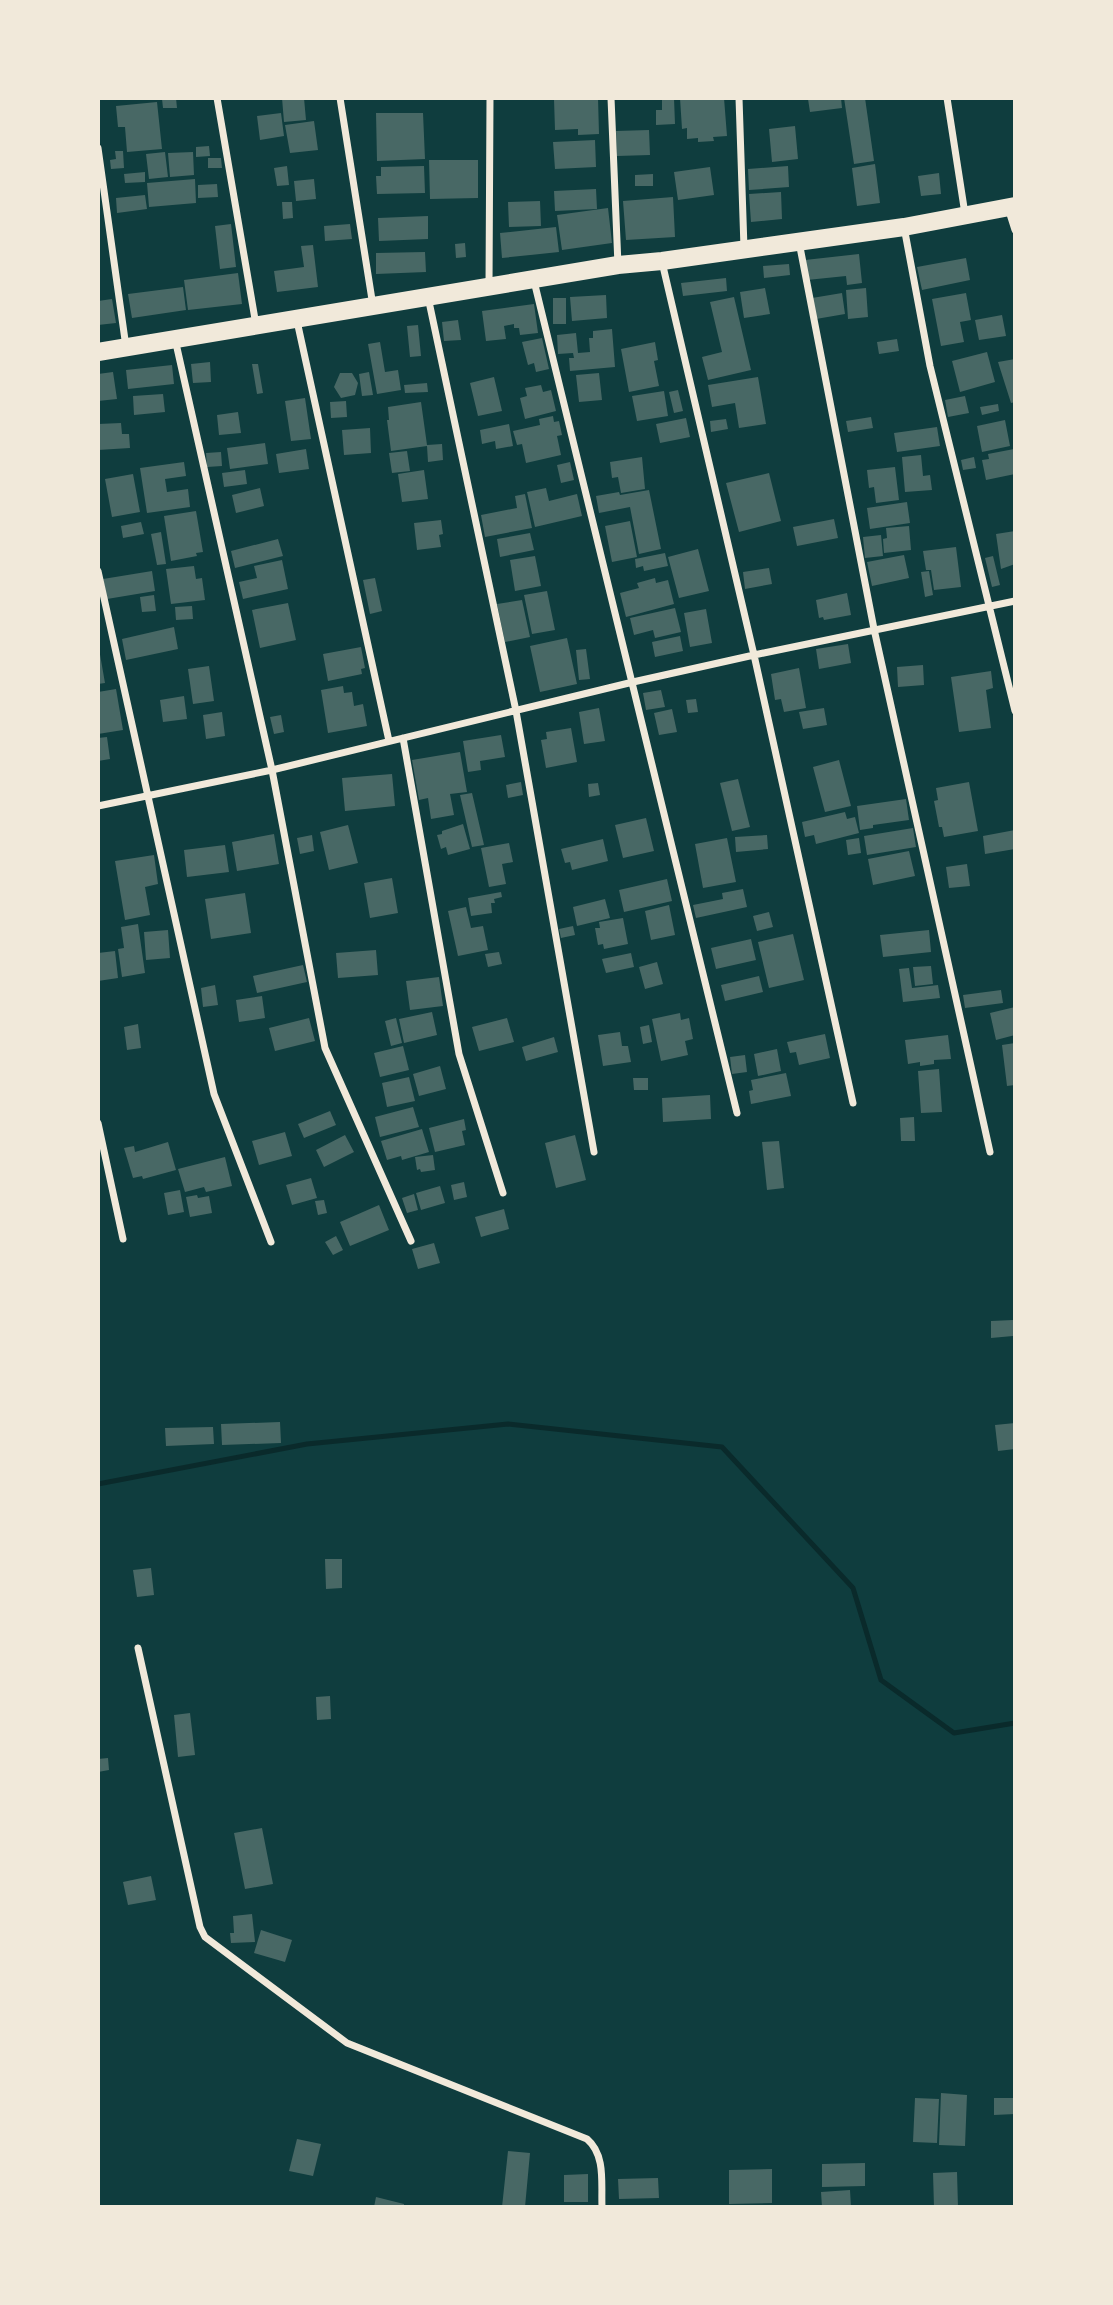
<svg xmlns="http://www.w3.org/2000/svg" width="1113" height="2305" viewBox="0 0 1113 2305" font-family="'Noto Sans',sans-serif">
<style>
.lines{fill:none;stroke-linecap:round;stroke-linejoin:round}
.stream{stroke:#0a2a2b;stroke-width:5}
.building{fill:#486865}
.minor{stroke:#f1e9da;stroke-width:7}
.trunk{stroke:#f1e9da;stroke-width:18}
</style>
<rect width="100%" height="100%" fill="#0f3d3e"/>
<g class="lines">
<path class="stream" d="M98,1484L307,1444L508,1424L722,1447L853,1588L881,1680L954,1733L1015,1723"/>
</g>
<path class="building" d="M176,98L177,108H163L162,99Z
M282,98H304L306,120L284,122Z
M598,98L599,134L578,135V129L555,130L554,99Z
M662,98H674L675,124L656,125V110H662Z
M680,98H724L727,136L713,137L714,141L698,142V138L687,139V128L682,129Z
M818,98H841L842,108L810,112L808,99Z
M844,98H865L874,161L854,164Z
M157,102L162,149L127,152L125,127H118L116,106Z
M281,113L284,136L260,140L257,116Z
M376,113H423L425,159L377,161Z
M314,121L318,150L290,153L285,125Z
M795,126L798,159L772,162L769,129Z
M649,130L650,155L617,156L616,131Z
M595,140L596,167L555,169L553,142Z
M209,146L210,156L196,157V147Z
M115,151H123L124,168L111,169L110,160L116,159Z
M165,152L168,177L149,179L146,154Z
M193,152L194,175L170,177L168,153Z
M208,158H221L222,168H208Z
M429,160H478V198L430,199Z
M875,164L880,203L857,206L852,168Z
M287,166L289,185L277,186L274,168Z
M424,166L425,193L377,194L376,176H381V167Z
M788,166L789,187L749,190L748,169Z
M710,167L714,195L678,200L674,172Z
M145,172V182L125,183L124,174Z
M939,173L941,194L921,196L918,176Z
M653,174V186H635V175Z
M195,179L196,203L149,207L147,183Z
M314,179L316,199L296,201L294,181Z
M217,184L218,197L198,198V185Z
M596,189L597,209L555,211L554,191Z
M781,192L782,219L751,222L749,194Z
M145,195L147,209L117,213L116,198Z
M673,197L675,237L626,240L623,201Z
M540,201L541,226L509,227L508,202Z
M282,202H292L293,218L283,219Z
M608,208L612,243L562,250L557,215Z
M428,216V239L379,241L378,218Z
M231,224L236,267L220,269L215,226Z
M350,224L352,239L325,241L324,226Z
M556,227L559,252L502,258L500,233Z
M465,243L466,257L456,258L455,244Z
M313,245L318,287L277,292L274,271L304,267L301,246Z
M425,252L426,272L376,274V253Z
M859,254L862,283L847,285L846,276L807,280L805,260Z
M966,258L970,280L922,290L917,267Z
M789,264L790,275L764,278L763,266Z
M238,273L242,304L188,310L184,280Z
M726,278L727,291L683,296L681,283Z
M183,287L186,310L132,318L128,294Z
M765,288L770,314L744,318L740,292Z
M866,288L868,317L848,319L846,290Z
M842,293L845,314L816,319L812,298Z
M966,293L971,320L960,322L964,342L941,346L932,299Z
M606,295L607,318L572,321L570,297Z
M734,297L751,370L708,380L702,357L722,352L710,302Z
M553,298H566V324H553Z
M112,299L116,323L98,325V301Z
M534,304L538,333L520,335L519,328H514V324L504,326L506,339L486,341L482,311Z
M1002,315L1006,336L979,340L975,320Z
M458,320L461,340L444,341L442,322Z
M418,325L421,356L410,357L407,326Z
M612,329L615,367L570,371L569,358H574L573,353L558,354L557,335L576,333L578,353L590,352L589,338H593V331Z
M542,338L549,369L536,372L534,363L528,365L522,342Z
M897,339L899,351L879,354L877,342Z
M380,342L385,372L398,370L401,390L377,394L368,344Z
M655,342L658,360L654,361L659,386L629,392L621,349Z
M987,352L995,382L960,392L952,361Z
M1015,359V402L1011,403L998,362Z
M210,362L211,382L193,383L191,364Z
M252,364H258L263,393L257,394Z
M172,365L174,384L128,389L126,370Z
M113,372L117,399L98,401V374Z
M369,372L373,395L362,396L359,374Z
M340,373H352L358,383L355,395L341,398L334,387Z
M599,373L602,400L579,402L576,375Z
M494,377L502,411L478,416L470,383Z
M758,377L766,424L739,428L735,403L712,407L708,385Z
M427,383L428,392L405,393L404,385Z
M541,385L543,392L551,390L556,411L525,419L520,398L527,396L525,388Z
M678,390L683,411L674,413L669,392Z
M664,391L668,416L637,421L632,396Z
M163,394L165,412L134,415L133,396Z
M965,396L969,413L948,417L945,400Z
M305,398L311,439L291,441L285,401Z
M346,401L347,417L331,418L330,402Z
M421,402L427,445L442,444L443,460L428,462L427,446L391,451L387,420H389L388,407Z
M998,404L999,411L982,415L980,407Z
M238,412L241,433L219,435L217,415Z
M553,416L554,422L559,421L562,435L557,436L561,455L526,463L522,444L517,445L513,431L540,425L539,419Z
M871,417L873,428L848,432L846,421Z
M686,418L690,437L660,443L656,424Z
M726,419L728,429L711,432L710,421Z
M1005,420L1010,446L982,452L977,426Z
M121,423L122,434H129L130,448L98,450V424Z
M509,424L513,446L496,449L495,441L482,444L480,430Z
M937,427L940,446L897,452L894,433Z
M370,428L371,453L344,455L342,430Z
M265,443L268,464L230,469L227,448Z
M306,449L309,469L279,473L276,454Z
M1014,449L1015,474L986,480L982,460L989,459L988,454Z
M407,451L410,471L392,473L389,453Z
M221,452L222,466L207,467L206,453Z
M921,455L923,476L930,475L932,490L905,492L902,457Z
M642,457L645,489L621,493L618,477L612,478L610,462Z
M974,457L976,468L963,470L961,460Z
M184,462L186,476L165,479L167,492L188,489L190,507L147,513L140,468Z
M570,462L574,480L561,483L557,465Z
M895,467L899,500L876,503L874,487L869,488L867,470Z
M245,470L247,484L224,487L222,473Z
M424,470L428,499L402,502L398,474Z
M769,473L781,521L739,532L726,483Z
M133,474L140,512L112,517L105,479Z
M260,488L264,506L236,513L232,495Z
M546,488L549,501L577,494L582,516L535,527L527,492Z
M649,490L661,549L639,554L630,507L599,513L596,496L619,492L620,495Z
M525,494L532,528L485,537L481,515L517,508L515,496Z
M907,502L910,523L870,529L867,508Z
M196,511L203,552L196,553L197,556L171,561L164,516Z
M834,519L838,538L797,546L793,527Z
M441,520L443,534L439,535L441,547L417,550L414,523Z
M630,521L637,557L612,562L605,526Z
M141,522L144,534L123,538L121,526Z
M909,526L911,550L884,553L883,539L887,538L886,528Z
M1015,531V564L1001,569L996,534Z
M161,532L166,564L157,565L151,534Z
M530,533L534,550L500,557L497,539Z
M881,535L883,556L865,558L863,537Z
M278,539L283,556L235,568L231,551Z
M956,547L961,587L934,590L931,570H926L923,551Z
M698,549L709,591L679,598L668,557Z
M665,553L668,566L644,571L643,566L636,568L635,559Z
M904,555L909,578L872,586L867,562Z
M535,556L541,586L515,591L510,560Z
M993,556L1000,585L992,587L985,558Z
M282,560L288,589L243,599L239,582L257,578L254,566Z
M194,566L196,579L202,578L205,600L171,604L166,569Z
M769,568L772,584L745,589L743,572Z
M152,571L155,591L107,599L103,579Z
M929,571L933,595L925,597L921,572Z
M375,578L382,611L370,614L363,580Z
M655,578L656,583L668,580L674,604L626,617L620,593L639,588L637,583Z
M547,591L555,630L532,634L524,595Z
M847,593L851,615L824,620L823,617L819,618L816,600Z
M154,595L156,611L142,612L140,597Z
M522,600L530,637L505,642L497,604Z
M288,603L296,640L260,648L252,610Z
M192,606L193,619L176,620L175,607Z
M675,608L681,632L655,638L653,630L634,635L630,618Z
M706,609L712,643L690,647L684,613Z
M174,627L178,649L126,660L122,639Z
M680,636L683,651L655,657L652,642Z
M567,638L577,684L540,692L530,646Z
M98,643L105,683L98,684Z
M848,644L851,663L819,669L816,649Z
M361,647L365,668L361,669L362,674L328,681L323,654Z
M586,649L590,679L579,680L576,650Z
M923,665L924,685L898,687L897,667Z
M209,666L214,701L193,704L188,669Z
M799,668L806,708L784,712L781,699L775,700L771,674Z
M991,671L993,688L986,690L991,728L959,732L951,677Z
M343,686L344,693L352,692L354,706L363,704L367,726L328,733L321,690Z
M116,689L123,730L98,734V692Z
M661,690L665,707L646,710L643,693Z
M184,696L187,719L163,722L160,700Z
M696,699L698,712L688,713L686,700Z
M599,708L605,741L584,744L579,712Z
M824,708L827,725L803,729L799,712Z
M672,709L677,732L659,735L654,713Z
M222,712L225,736L206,739L203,715Z
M281,715L284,732L274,734L270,717Z
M571,728L577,762L546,768L541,740L547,739L546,732Z
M501,735L505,757L480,761L481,770L468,772L463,741Z
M107,737L110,759L98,761V738Z
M460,752L467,792L450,794L454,815L431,819L428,798L419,800L412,760Z
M839,760L851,806L825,812L813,767Z
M392,774L395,806L345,811L342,778Z
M738,779L750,827L732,831L720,783Z
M521,782L523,795L508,798L506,785Z
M969,782L978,831L944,837L942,827H939L934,801L938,800L936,788Z
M598,783L600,795L589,797L588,784Z
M472,793L484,845L472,847L460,795Z
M906,799L909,820L873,825V828L860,830L857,806Z
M845,812L847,819L855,817L859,833L816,844L814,835L805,837L802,822Z
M646,818L654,851L623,858L615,825Z
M463,824L470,849L448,855L446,847L441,849L437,835L442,834V831Z
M348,825L358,863L329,870L320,832Z
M913,828L916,847L867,855L864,836Z
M1015,830V849L985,854L983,836Z
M274,834L279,864L237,871L232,842Z
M312,835L314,851L300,854L297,838Z
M767,835L768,849L736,852L735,837Z
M727,838L736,882L703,888L695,844Z
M859,838L861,853L848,855L846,840Z
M603,839L608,861L572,870L570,862L565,863L561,849Z
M509,843L513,862L502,864L506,884L489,887L481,848Z
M225,845L229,872L187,877L184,850Z
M909,851L915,876L873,885L868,859Z
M154,855L158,884L145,887L150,915L125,920L115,861Z
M967,864L970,886L949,888L946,867Z
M392,878L398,913L370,918L364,883Z
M667,879L672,901L624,912L619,890Z
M743,889L747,907L696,918L693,905L723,899L722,893Z
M501,892L502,897L494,899L495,903H491L492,913L471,916L468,898Z
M245,893L251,933L211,939L205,899Z
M605,899L610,918L577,926L573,907Z
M669,905L675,935L651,940L645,911Z
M466,907L471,928L483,926L488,950L458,956L448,911Z
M769,912L773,927L757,931L753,916Z
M623,918L628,944L604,949L603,944L598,945L595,928H600L599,922Z
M138,924L145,973L122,977L118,949L124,948L121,927Z
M573,926L575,935L561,938L559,929Z
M168,930L170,958L146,960L144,932Z
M929,930L931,952L883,957L880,935Z
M793,934L804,980L769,988L758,942Z
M751,939L756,960L716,969L711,948Z
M376,950L378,975L338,978L336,953Z
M115,951L118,978L98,981V953Z
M499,952L502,964L488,967L485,954Z
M631,953L634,967L606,973L602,959Z
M657,962L663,984L645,989L639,967Z
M303,965L307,982L257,993L253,976Z
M931,966L933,984L915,986L913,967Z
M909,968L912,988L938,985L940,998L903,1002L899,969Z
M759,976L763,992L725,1001L721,985Z
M439,977L443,1006L410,1010L406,981Z
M215,985L218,1005L203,1007L201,988Z
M1001,990L1003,1003L965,1008L963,995Z
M262,996L265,1018L239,1022L236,1000Z
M1015,1007V1035L996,1040L990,1013Z
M432,1012L437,1035L404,1043L399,1019Z
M680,1013L681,1020L689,1018L693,1039L685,1041L688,1055L661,1061L652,1019Z
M309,1018L315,1041L275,1051L269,1028Z
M396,1018L402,1043L391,1046L385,1021Z
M507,1018L514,1042L479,1051L472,1027Z
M138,1024L141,1048L127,1050L124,1027Z
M649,1025L652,1042L643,1044L640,1027Z
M620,1032L622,1046H628L631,1062L603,1066L598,1035Z
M825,1034L830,1058L799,1065L796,1052L790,1053L787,1042Z
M948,1035L951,1059L934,1060V1064L920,1066V1062L908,1064L905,1040Z
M554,1037L558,1052L526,1061L522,1047Z
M1015,1043V1085L1007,1086L1002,1045Z
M403,1046L409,1070L380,1077L374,1053Z
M777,1049L781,1071L758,1076L754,1054Z
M745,1055L747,1072L732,1074L730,1057Z
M440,1066L446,1089L419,1096L413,1074Z
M939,1069L942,1112L921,1113L918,1071Z
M786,1073L791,1096L751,1104L749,1091L753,1090L751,1080Z
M409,1077L415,1101L387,1107L382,1083Z
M633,1078H648V1090H634Z
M710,1095L711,1119L663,1122L662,1098Z
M413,1107L419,1127L380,1137L375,1117Z
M330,1111L336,1125L304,1138L298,1124Z
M914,1117L915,1141H901L900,1118Z
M464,1119L466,1130L462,1131L465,1145L435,1152L429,1128Z
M422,1129L429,1152L402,1160L401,1156L387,1160L381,1141Z
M285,1132L292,1156L259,1165L252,1141Z
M345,1135L354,1152L324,1167L316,1150Z
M575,1135L586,1180L556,1188L545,1143Z
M779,1141L784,1188L767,1190L762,1142Z
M168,1142L176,1170L143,1179L142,1176L133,1178L124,1148L134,1146L135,1152Z
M433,1155L435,1170L421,1172L420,1169L417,1170L415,1157Z
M225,1157L232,1186L206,1192L204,1187L185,1192L178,1169Z
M311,1178L317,1198L292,1205L286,1185Z
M464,1182L467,1197L454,1200L451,1185Z
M440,1186L445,1203L421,1210L416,1193Z
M180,1190L184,1212L168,1215L164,1193Z
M414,1194L418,1210L407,1213L402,1198Z
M197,1195L198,1198L209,1196L212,1213L190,1217L186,1197Z
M324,1200L327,1213L318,1215L315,1201Z
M379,1205L389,1230L350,1246L340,1222Z
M504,1209L509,1229L481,1237L475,1217Z
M336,1236L343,1250L333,1255L325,1242Z
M434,1243L440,1263L418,1269L412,1249Z
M1013,1320V1336L991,1338V1321Z
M280,1422L281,1443L222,1445L221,1424Z
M1015,1423V1449L998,1451L995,1425Z
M213,1427L214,1444L166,1446L165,1428Z
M325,1559H342V1588L326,1589Z
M151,1568L154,1595L137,1597L133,1570Z
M330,1696L331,1719L317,1720L316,1697Z
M190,1713L195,1755L178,1757L174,1715Z
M108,1758L109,1770L98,1772V1759Z
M262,1828L273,1884L245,1889L234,1833Z
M151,1876L156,1900L128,1905L123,1882Z
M252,1914L255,1942L231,1943L230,1933H234L233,1916Z
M261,1930L292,1940L285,1962L254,1953Z
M941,2093L967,2095L965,2146L939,2145Z
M915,2098L939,2099L937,2143L913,2142Z
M994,2098H1015V2114L994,2115Z
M297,2139L321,2144L313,2176L289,2171Z
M508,2151L530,2153L525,2207H502Z
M865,2163V2186L822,2187V2164Z
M772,2169V2203L729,2204V2170Z
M957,2172L958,2207H934L933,2173Z
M588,2174V2202H564V2175Z
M658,2178L659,2198L619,2199L618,2179Z
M850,2190L851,2207H822L821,2192Z
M376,2197L404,2204V2207H374Z"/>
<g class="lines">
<path class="minor" d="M217,98L256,325
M340,98L373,306
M611,98L618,265
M739,98L744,248
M947,98L965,214
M98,148L126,347
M1008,208L1015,230
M904,227L930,366L1015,711
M799,242L874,629L990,1152
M662,262L754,655L853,1103
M534,281L737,1113
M489,286L490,98
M428,297L516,711L594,1152
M297,321L389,741
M175,339L272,770L325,1048L411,1241
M98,571L214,1094L271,1242
M403,738L459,1054L503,1193
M98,806L272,770L633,682L754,655L1015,601
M98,1123L123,1239
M138,1648L200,1927L205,1937L347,2043L587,2139C606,2155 601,2184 602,2207"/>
<path class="trunk" d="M98,352L618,265L662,261L904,227L1015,206"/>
</g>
<rect width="1113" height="2305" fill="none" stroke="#f1e9da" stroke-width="200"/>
</svg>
